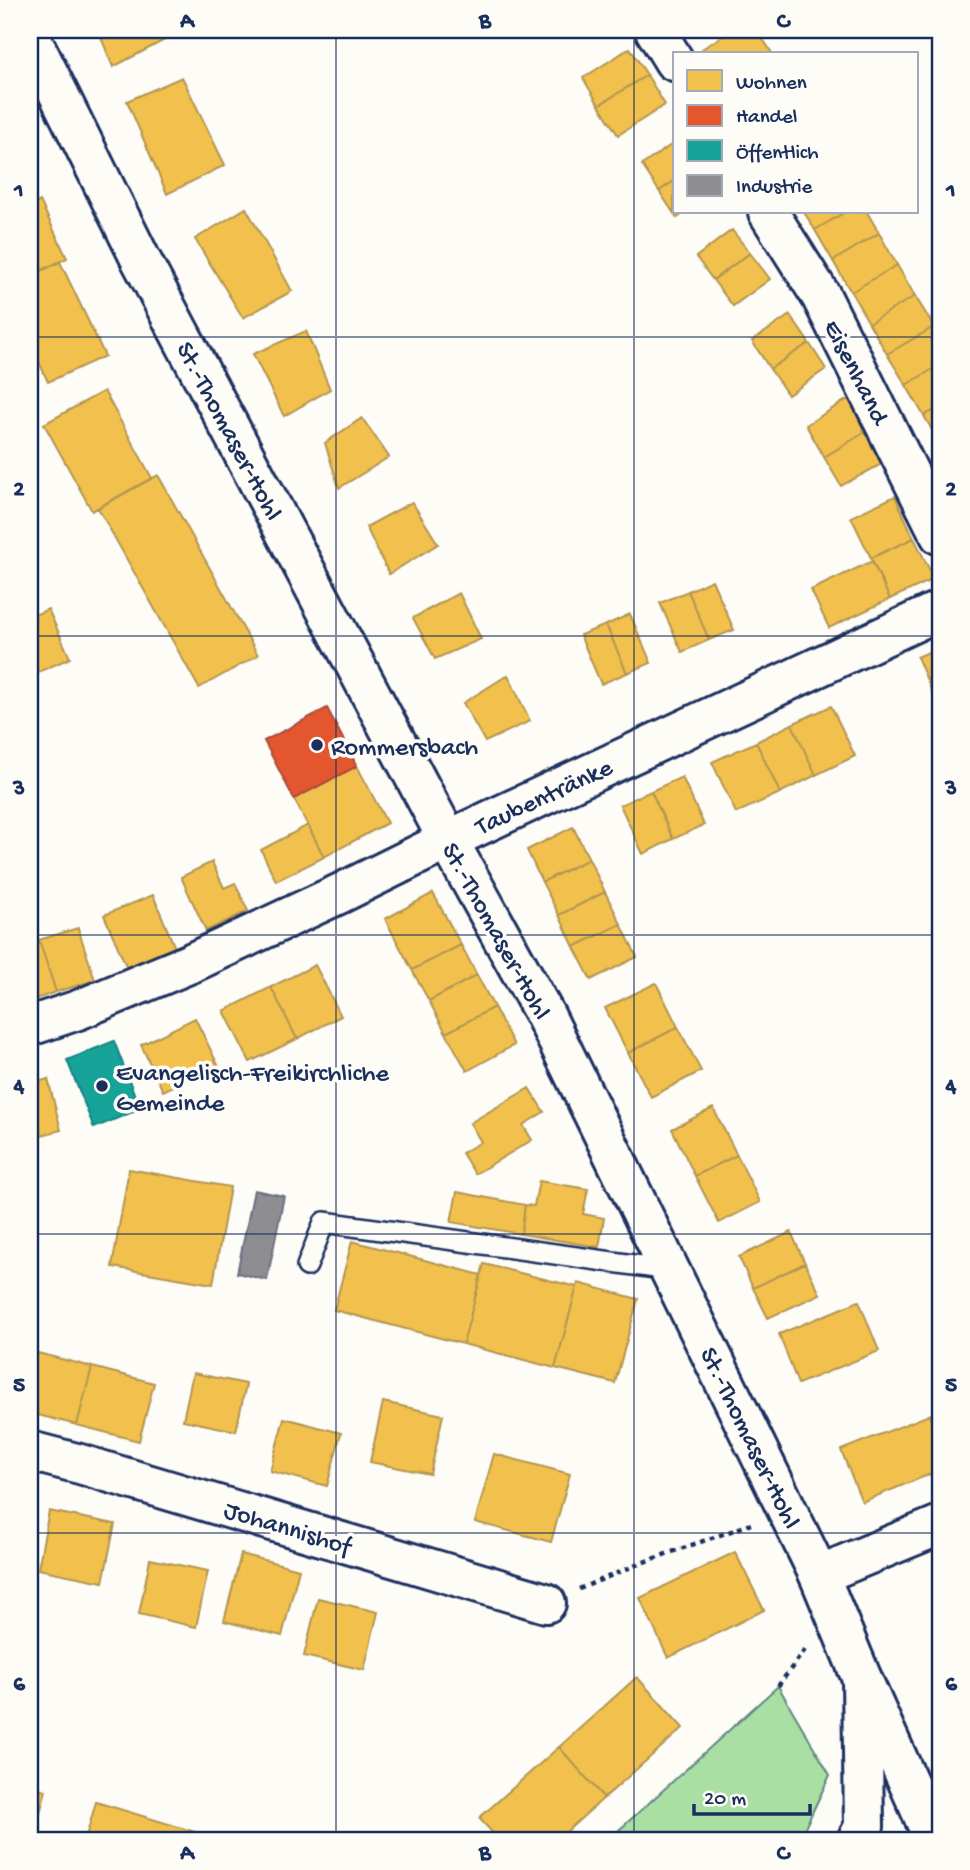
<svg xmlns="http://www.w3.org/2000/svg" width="970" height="1870" viewBox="0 0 970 1870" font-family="'Gochi Hand',sans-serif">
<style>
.green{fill:#a9dfa3;stroke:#628780;stroke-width:2}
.homes{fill:#f2c14e;stroke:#b29553;stroke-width:2}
.shops{fill:#e4572e;stroke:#a84b3c;stroke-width:2}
.public{fill:#17a398;stroke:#188087;stroke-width:2}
.industry{fill:#8d8d92;stroke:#6b7182;stroke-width:2}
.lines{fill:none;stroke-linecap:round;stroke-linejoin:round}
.service-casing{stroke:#1b2f5e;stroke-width:24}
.minor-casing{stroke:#1b2f5e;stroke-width:44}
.tertiary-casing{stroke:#1b2f5e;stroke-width:44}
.path{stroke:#1b2f5e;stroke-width:4.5;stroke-dasharray:5 5;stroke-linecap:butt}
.service{stroke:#fdfcf7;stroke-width:19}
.minor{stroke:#fdfcf7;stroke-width:38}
.tertiary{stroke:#fdfcf7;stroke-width:38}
.grid{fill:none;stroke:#1b2f5e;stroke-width:2;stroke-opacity:0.55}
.poi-dot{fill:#1b2f5e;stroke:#fdfcf7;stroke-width:2.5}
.labels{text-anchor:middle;stroke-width:7;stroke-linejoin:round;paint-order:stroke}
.street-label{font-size:26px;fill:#1b2f5e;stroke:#fdfcf7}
.poi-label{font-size:26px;fill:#1b2f5e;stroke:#fdfcf7;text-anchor:start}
.neatline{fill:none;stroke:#1b2f5e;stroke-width:2.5}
.grid-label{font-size:23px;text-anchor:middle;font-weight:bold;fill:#1b2f5e}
</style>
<rect width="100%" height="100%" fill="#fdfcf7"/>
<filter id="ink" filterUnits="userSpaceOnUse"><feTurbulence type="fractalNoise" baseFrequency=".0143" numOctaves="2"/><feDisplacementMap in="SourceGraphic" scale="14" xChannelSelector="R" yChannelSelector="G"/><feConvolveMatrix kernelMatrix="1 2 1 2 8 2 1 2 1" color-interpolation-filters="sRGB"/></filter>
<g filter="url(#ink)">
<path class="green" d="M778,1686L830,1775L803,1832L789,1840H624L618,1831Z"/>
<path class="homes" d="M98,30H174L176,34L113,67Z
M732,30H757L772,53L706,54L702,49Z
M630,48L647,75L599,105L583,78Z
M647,75L665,105L618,135L599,105Z
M182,77L225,165L167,194L127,101Z
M674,143V181L659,191L642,165Z
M674,181V212H686L677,218L659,191Z
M40,201L67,258L30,276V206Z
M246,208L292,291L243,318L195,239Z
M804,212H845L815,230Z
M845,212H867L879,233L833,261L815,230Z
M732,230L750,253L713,280L696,257Z
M879,233L897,265L851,292L833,261Z
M750,253L770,279L733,306L713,280Z
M60,262L105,356L48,382L30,342V276Z
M897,265L915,296L869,323L851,292Z
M915,296L934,327L887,354L869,323Z
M790,315L809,343L770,369L752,341Z
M934,327L940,338V365L906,385L887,354Z
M306,331L330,389L284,416L253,354Z
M809,343L826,369L788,395L770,369Z
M940,365V407L924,416L906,385Z
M104,391L152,478L92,511L44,424Z
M848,399L867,431L824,457L806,425Z
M940,407V444L924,416Z
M362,418L389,457L339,488L325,443Z
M867,431L885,462L841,486L824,457Z
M158,475L258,655L199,688L98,508Z
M895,496L914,538L871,558L851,517Z
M412,502L438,544L389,574L366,527Z
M914,538L934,579L890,599L871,558Z
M872,561L890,599L829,628L811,590Z
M712,580L734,630L709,640L688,591Z
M688,591L709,640L682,652L660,603Z
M459,593L481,639L435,659L413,618Z
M48,609L70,658L34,674L30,665V617Z
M630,614L651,663L627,673L606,625Z
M606,625L627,673L601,684L580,635Z
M940,647V697L935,699L917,657Z
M508,675L530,721L485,742L463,703Z
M831,706L855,756L816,775L792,724Z
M792,724L816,775L780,793L756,742Z
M756,742L780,793L736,813L712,762Z
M357,766L387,823L324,857L294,799Z
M682,777L704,825L673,839L651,791Z
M651,791L673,839L643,854L620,805Z
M308,825L324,857L276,881L261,850Z
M573,827L589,859L542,882L527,850Z
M589,859L605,892L559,915L542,882Z
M212,862L224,888L235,883L248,911L206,931L181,877Z
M605,892L621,924L574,947L559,915Z
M433,893L461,945L412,970L385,919Z
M153,895L175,948L127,968L104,915Z
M621,924L637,957L591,980L574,947Z
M78,928L95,980L56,992L39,940Z
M39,940L56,992L30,1001V943Z
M461,945L477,975L429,1001L412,970Z
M315,965L341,1016L297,1039L271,987Z
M477,975L494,1007L446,1033L429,1001Z
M656,983L678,1027L628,1053L605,1008Z
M271,987L297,1039L250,1062L224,1011Z
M494,1007L514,1045L467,1071L446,1033Z
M195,1018L218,1065L163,1091L141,1045Z
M678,1027L701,1071L651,1097L628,1053Z
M48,1079L61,1130L30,1138V1084Z
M529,1088L544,1112L523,1125L532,1140L475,1174L462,1153L481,1142L470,1123Z
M713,1108L737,1155L695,1176L672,1129Z
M737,1155L760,1202L719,1223L695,1176Z
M129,1169L230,1187L213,1284L112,1267Z
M539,1181L588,1189L583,1214L604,1218L599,1247L521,1234L525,1205L534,1206Z
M457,1192L525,1205L521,1234L451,1222Z
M791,1232L805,1263L753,1288L739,1257Z
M352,1241L481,1275L463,1344L334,1310Z
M805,1263L820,1294L768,1318L753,1288Z
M484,1264L577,1287L555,1368L463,1344Z
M578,1283L638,1299L615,1383L555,1368Z
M859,1301L879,1351L798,1384L779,1334Z
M30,1351L92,1367L77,1425L30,1413Z
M92,1367L154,1383L139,1441L77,1425Z
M193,1373L246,1384L236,1431L183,1420Z
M383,1402L443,1415L430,1474L370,1462Z
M940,1410V1442L929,1415Z
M929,1415L940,1442V1470L862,1502L841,1450Z
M284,1418L341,1433L327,1486L270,1471Z
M494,1454L570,1474L551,1542L475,1522Z
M49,1511L115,1524L103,1582L38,1569Z
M735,1552L764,1610L668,1658L640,1598Z
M241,1554L299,1569L282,1636L224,1621Z
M150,1559L208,1571L196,1627L139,1614Z
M318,1598L378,1612L364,1670L304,1656Z
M637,1677L683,1728L604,1798L559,1747Z
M559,1747L604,1798L557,1840H499L479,1818Z
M30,1786L46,1790L33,1840H30Z
M96,1802L205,1835L204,1840H85Z"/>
<path class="shops" d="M327,708L357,766L294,799L264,741Z"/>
<path class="public" d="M114,1041L140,1109L94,1128L67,1060Z"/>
<path class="industry" d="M254,1190L284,1196L267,1280L237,1273Z"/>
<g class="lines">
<defs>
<path id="service" d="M307,1266L324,1222L670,1270"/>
<path id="minor" d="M655,30L674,61
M768,212L821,296L940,535
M30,1026L78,1010L191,963L341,893L448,840L940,610
M30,1451L80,1464L546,1603
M819,1575L940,1525
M857,1840L864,1827L862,1679"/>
<path id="tertiary" d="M30,36L140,258L448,840L545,1015L819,1575L862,1679L934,1840"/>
</defs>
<use href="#service" class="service-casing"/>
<use href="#minor" class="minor-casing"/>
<use href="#tertiary" class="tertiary-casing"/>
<path class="path" d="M579,1589L641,1563L751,1524
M778,1686L807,1647"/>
<use href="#service" class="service"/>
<use href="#minor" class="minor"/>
<use href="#tertiary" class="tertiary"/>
</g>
</g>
<path class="grid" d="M336,30V1840M634,30V1840M30,337H940M30,636H940M30,935H940M30,1234H940M30,1533H940"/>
<g class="poi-dot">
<circle cx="317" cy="745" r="7"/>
<circle cx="102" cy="1086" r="7"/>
</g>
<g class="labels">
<g class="street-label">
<text transform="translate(858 371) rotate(63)" y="9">Eisenhand</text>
<text transform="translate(231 430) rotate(62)" y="9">St.-Thomaser-Hohl</text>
<text transform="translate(543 795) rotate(-25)" y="9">Taubentränke</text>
<text transform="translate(498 930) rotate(61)" y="9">St.-Thomaser-Hohl</text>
<text transform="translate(752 1437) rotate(64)" y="9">St.-Thomaser-Hohl</text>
<text transform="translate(288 1526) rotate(17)" y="9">Johannishof</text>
</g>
<g class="poi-label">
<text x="331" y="754">Rommersbach</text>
<text x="116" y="1080">Evangelisch-Freikirchliche<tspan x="116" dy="30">Gemeinde</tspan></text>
</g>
</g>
<rect width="970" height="1870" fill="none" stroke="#fdfcf7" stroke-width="77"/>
<rect x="673" y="52" width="245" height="161" fill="#fdfcf7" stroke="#a3aaba" stroke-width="2"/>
<rect x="687" y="70" width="35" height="21" fill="#f2c14e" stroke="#a3aaba" stroke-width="2"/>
<text x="736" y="88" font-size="21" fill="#1b2f5e">Wohnen</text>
<rect x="687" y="105" width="35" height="21" fill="#e4572e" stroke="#a3aaba" stroke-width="2"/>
<text x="736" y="122" font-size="21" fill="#1b2f5e">Handel</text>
<rect x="687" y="140" width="35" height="21" fill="#17a398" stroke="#a3aaba" stroke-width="2"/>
<text x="736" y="158" font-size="21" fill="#1b2f5e">Öffentlich</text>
<rect x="687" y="175" width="35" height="21" fill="#8d8d92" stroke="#a3aaba" stroke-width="2"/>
<text x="736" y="192" font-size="21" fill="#1b2f5e">Industrie</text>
<path d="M694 1804v10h116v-10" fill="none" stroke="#1b2f5e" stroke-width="3.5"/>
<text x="704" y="1804" font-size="21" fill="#1b2f5e" stroke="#fdfcf7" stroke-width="5" paint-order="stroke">20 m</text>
<rect x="38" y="38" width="894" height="1794" class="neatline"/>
<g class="grid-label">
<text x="187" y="27">A</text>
<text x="485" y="27">B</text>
<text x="783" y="27">C</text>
<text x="19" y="196">1</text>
<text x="951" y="196">1</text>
<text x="19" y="495">2</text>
<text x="951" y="495">2</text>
<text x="19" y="794">3</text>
<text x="951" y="794">3</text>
<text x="19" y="1092">4</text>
<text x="951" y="1092">4</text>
<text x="19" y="1391">5</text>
<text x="951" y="1391">5</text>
<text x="19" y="1690">6</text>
<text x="951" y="1690">6</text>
<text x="187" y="1859">A</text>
<text x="485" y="1859">B</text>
<text x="783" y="1859">C</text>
</g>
</svg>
